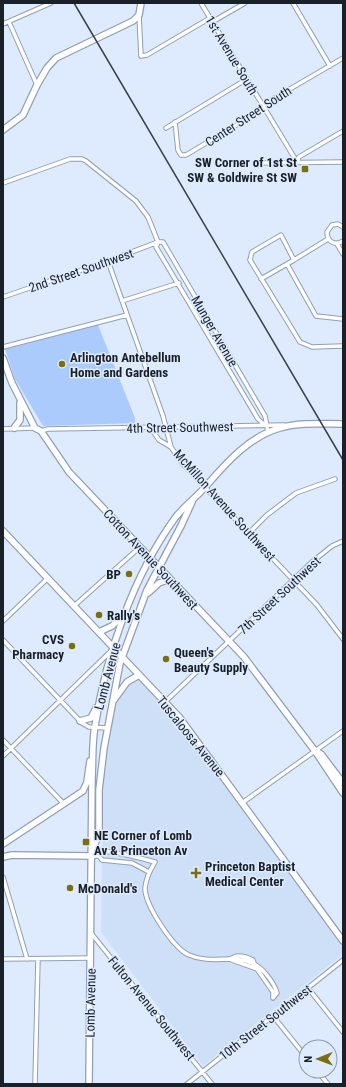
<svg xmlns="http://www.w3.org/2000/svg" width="346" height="1087" viewBox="0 0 346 1087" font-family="'Roboto Condensed',sans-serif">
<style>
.built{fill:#cedff8}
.green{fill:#aacbfb}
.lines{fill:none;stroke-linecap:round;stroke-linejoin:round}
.street-casing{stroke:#909fb6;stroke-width:5.5}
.secondary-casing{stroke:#909fb6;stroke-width:8}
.street{stroke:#fff;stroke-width:3.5}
.secondary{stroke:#fff;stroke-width:5.5}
.rail{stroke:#3a414b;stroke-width:1.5}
.poi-dot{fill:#7a6f0e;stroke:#deebff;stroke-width:1.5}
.labels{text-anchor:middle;stroke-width:3;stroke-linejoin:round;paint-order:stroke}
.street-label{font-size:13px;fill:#1a2028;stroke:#deebff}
.poi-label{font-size:13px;font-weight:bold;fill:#1a2028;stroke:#deebff;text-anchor:start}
</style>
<rect width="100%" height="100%" fill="#deebff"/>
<path class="built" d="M134,675L180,718L343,948V954L203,1066L101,932L103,781L118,690Z"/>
<path class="green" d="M98,325L135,418V423L43,426L15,379L5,349Z"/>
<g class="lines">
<defs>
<path id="street" d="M201,3L297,162
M293,3L330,66
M139,15L141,56L147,55L210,18
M9,22L37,85
M212,22L245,3
M3,24L51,3
M175,122L178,150L181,155H186L260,111L266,103L343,58
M166,128L247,79
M297,162L299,157L343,131
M258,163L343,162
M3,183L70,159H82L86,161L136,201L148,217L158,242L156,247L258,419L266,426
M343,227L338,224L332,225L327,232C327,242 335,246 343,241
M328,239L294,260L281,235L252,252L250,260L300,342L312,347L343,346
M158,242H163L265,416L268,432
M337,244L343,254
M108,261L163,416L171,447L182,463L317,605L343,639
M287,264L316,316L343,319
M261,279L294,260
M3,297L108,261L158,242
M122,301L179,283
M3,347L127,315
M150,427L159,440L171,447
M3,429L35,428
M41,431L48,429L284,425
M249,533L267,515L296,493L335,479
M74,606L140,547
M3,621L48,578
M3,640L82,723L89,727L107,728
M165,702L312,562L332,546L343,541
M3,740L64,804
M3,756L111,651
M242,803L343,731
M93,856H99L103,851C121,853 137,857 155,862C150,870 146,878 145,888C145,905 173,948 189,955C216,967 245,948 266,974C271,980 275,985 277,993L273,998
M99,856L102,860L132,863L149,872
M3,877L27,959
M91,933L212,1084
M232,958C238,954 247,957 253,960L254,963
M3,959L91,958
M229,959L257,969L273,992V997
M308,988L343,1032
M273,1016L306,1057
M317,1071L328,1084
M35,1084L38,959
M187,1084L343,960"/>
<path id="secondary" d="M3,130L23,115L37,85L47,68L56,58L133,21L139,15L141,3
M3,358L12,383L35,428L41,431L69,472L244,657L315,751L343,793
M14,428L20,420V403
M3,531L180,718L343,941
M148,593L159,583L170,579
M99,632L112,626L125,613
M114,700L127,682L139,675
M80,721L91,718L96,708
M315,751L321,754L343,783
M3,844L83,791L87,782L90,761
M94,847L99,833V790L104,748L120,663L147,590L181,526L192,502
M3,857L12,855L93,856
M89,1084L92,777C93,760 92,742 95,726C106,655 133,576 175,518C184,506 197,497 207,485C226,463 250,436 280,428C300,422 322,424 343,424"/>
</defs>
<use href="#street" class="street-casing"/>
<use href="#secondary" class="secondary-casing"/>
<use href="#street" class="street"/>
<use href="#secondary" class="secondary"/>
<path class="rail" d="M74,3L343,460"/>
</g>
<g class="poi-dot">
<rect x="301" y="165" width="8" height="8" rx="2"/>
<circle cx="62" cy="364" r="4"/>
<circle cx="129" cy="574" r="4"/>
<circle cx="99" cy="615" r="4"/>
<circle cx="72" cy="646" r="4"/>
<circle cx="166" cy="659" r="4"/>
<rect x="82" y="838" width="8" height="8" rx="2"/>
<path d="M194 867h4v4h4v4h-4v4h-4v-4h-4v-4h4z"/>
<circle cx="70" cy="888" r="4"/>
</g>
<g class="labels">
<g class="street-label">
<text transform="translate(232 55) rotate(59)" y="5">1st Avenue South</text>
<text transform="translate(248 116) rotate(-33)" y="5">Center Street South</text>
<text transform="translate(81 270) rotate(-19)" y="5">2nd Street Southwest</text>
<text transform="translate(215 331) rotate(60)" y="5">Munger Avenue</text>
<text transform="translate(180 427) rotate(-1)" y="5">4th Street Southwest</text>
<text transform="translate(225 505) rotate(48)" y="5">McMillon Avenue Southwest</text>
<text transform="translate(151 559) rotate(47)" y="5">Cotton Avenue Southwest</text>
<text transform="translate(279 595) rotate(-43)" y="5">7th Street Southwest</text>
<text transform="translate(107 676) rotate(-75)" y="5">Lomb Avenue</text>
<text transform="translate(191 736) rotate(51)" y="5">Tuscaloosa Avenue</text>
<text transform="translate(90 1003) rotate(-89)" y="5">Lomb Avenue</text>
<text transform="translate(152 1008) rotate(51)" y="5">Fulton Avenue Southwest</text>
<text transform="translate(265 1022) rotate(-38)" y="5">10th Street Southwest</text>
</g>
<g class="poi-label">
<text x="297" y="167" text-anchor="end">SW Corner of 1st St<tspan x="297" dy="15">SW &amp; Goldwire St SW</tspan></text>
<text x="70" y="362">Arlington Antebellum<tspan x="70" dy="15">Home and Gardens</tspan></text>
<text x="121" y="579" text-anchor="end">BP</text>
<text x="107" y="620">Rally's</text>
<text x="64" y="644" text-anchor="end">CVS<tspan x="64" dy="15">Pharmacy</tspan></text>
<text x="174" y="657">Queen's<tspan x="174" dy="15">Beauty Supply</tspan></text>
<text x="94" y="840">NE Corner of Lomb<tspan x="94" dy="15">Av &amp; Princeton Av</tspan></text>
<text x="205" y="871">Princeton Baptist<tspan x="205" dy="15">Medical Center</tspan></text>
<text x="78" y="893">McDonald's</text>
</g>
</g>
<rect width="346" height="1087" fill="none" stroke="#1a2028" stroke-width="8"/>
<g transform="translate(318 1059) rotate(269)"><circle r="19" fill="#deebff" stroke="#909aa9"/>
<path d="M0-3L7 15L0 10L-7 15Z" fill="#7a6f0e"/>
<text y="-6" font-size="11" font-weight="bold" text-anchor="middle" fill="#1a2028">N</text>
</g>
</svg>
